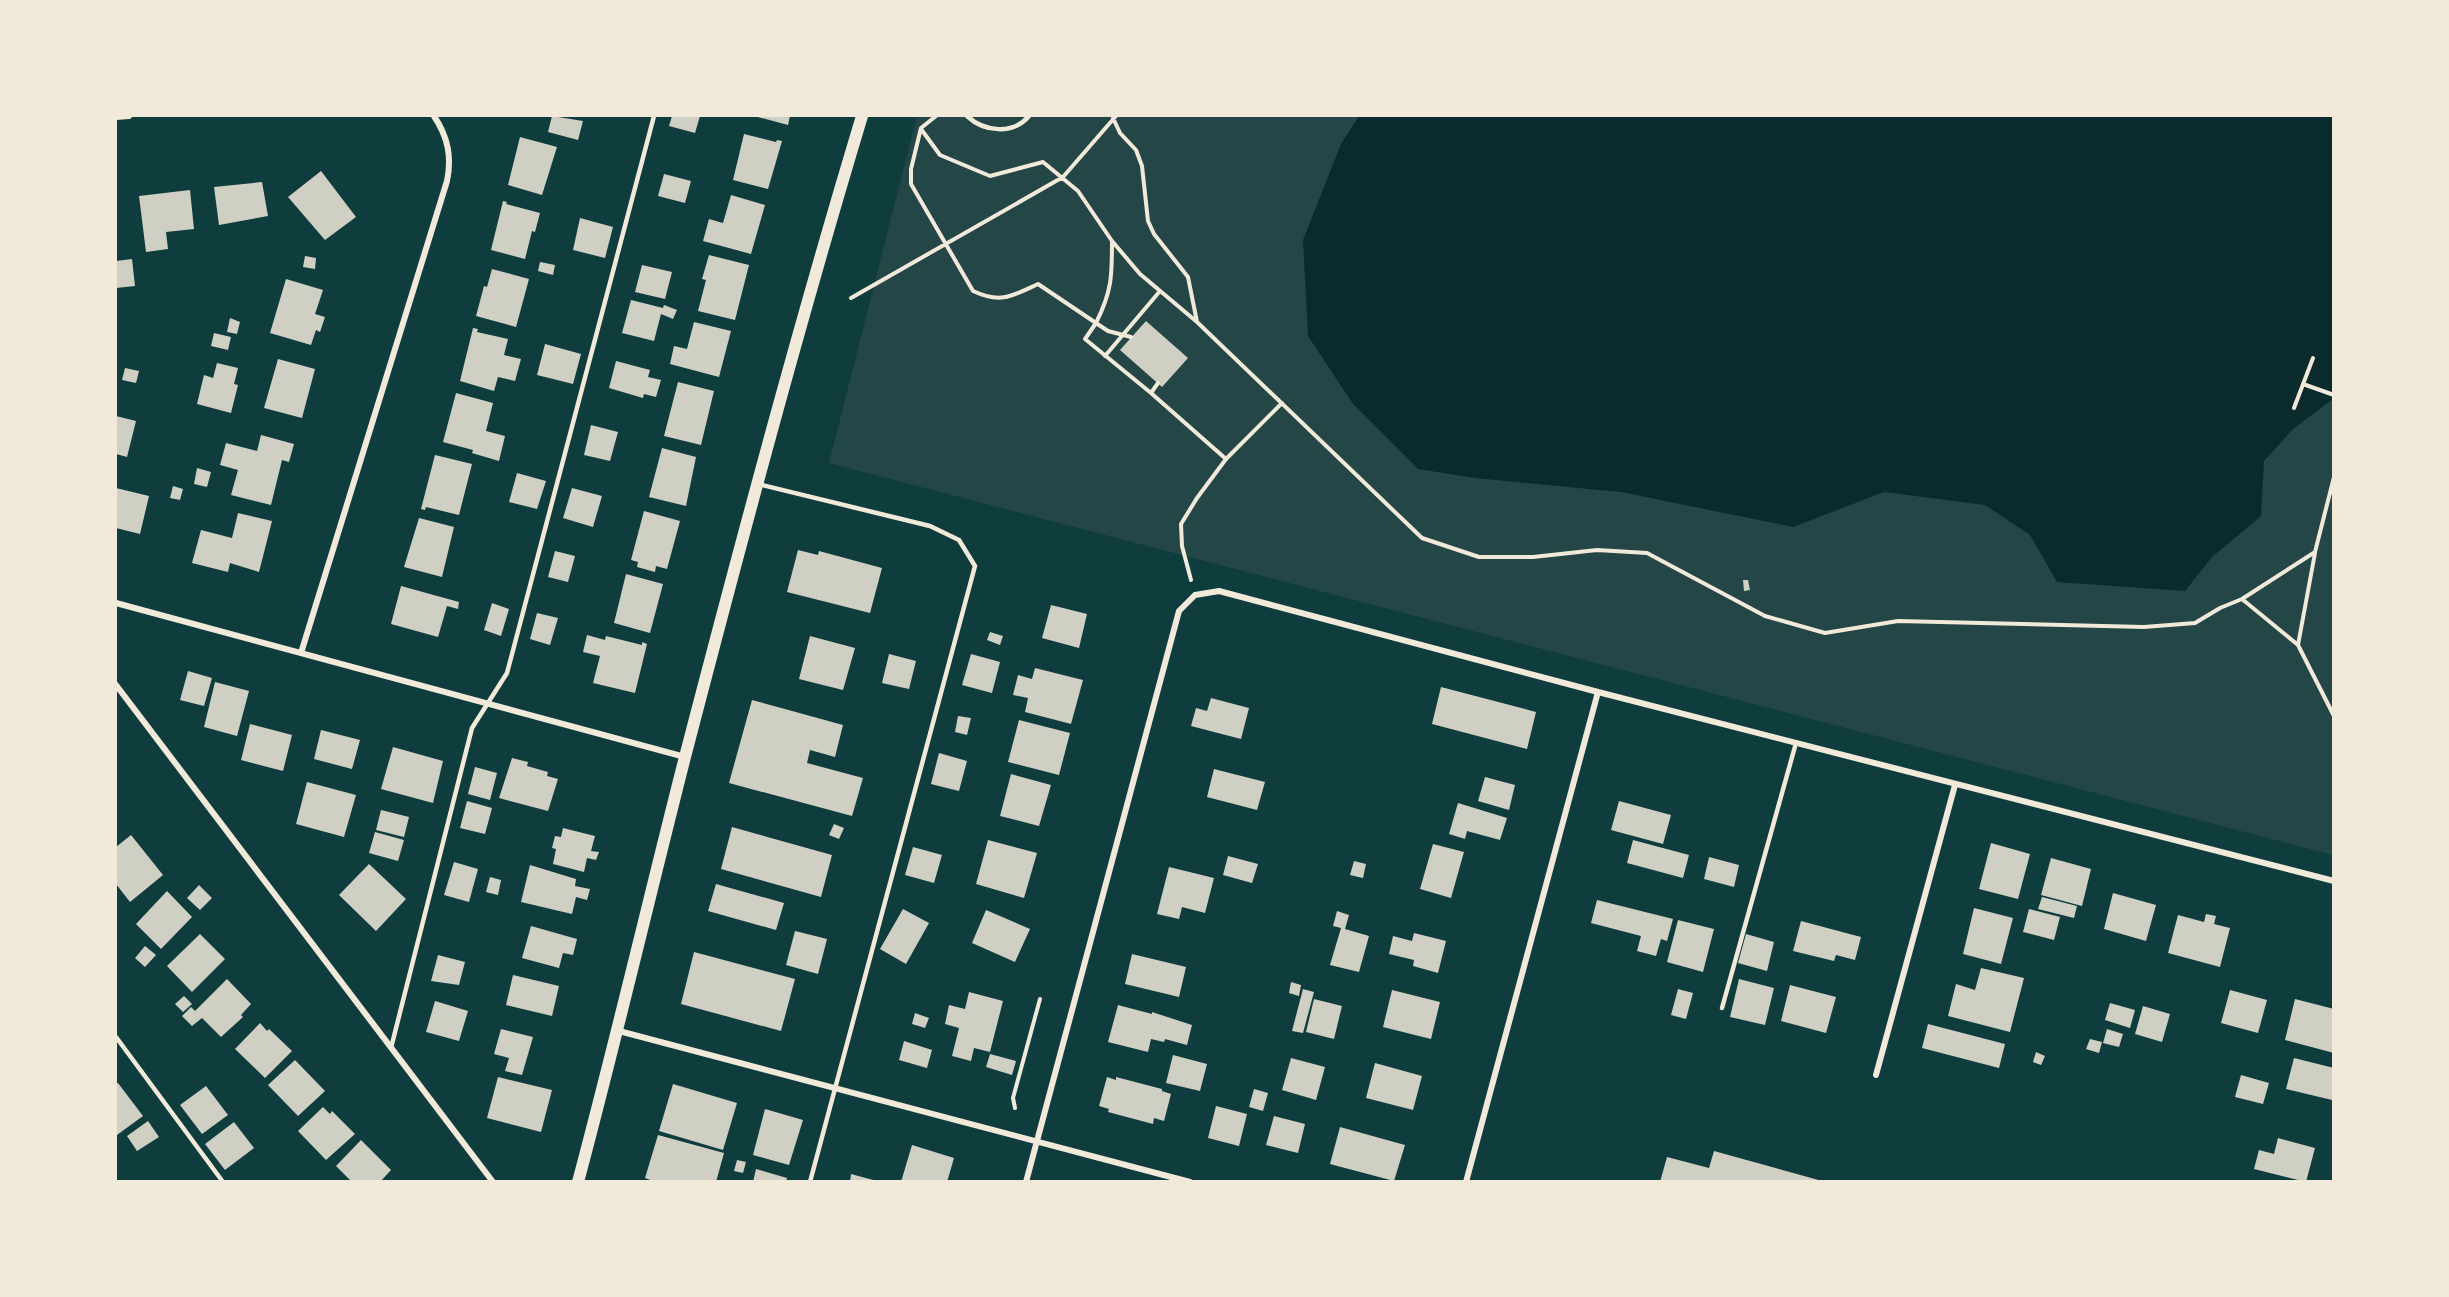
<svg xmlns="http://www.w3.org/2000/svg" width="2449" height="1297" viewBox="0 0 2449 1297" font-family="Commissioner,sans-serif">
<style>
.green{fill:#244646}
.water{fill:#0a2a2b}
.building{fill:#cfcfc3}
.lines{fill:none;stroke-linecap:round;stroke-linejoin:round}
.path{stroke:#f1e9da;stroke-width:4}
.service{stroke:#f1e9da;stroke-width:4.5}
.minor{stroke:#f1e9da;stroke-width:6}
.secondary{stroke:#f1e9da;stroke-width:12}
</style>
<rect width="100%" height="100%" fill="#0f3d3e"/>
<path class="green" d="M917,116H2333V855L829,463Z"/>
<path class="water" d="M1359,116H2333V399L2293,429L2264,461L2261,516L2212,557L2185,591L2057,582L2030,535L1985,505L1884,492L1793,527L1621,492L1475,478L1418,469L1353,404L1308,336L1303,240L1341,144Z"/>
<path class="building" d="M552,116L583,121L578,140L548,132Z
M672,116H700L695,133L669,126Z
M754,116H790L788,125Z
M744,134L776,142L777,140L782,141L768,189L733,180Z
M520,137L557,147L542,195L508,185Z
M321,171L356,217L325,240L288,197Z
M664,174L691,181L685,203L658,196Z
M262,182L268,216L219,225L214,187Z
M190,190L194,229L166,232L168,249L146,252L139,196Z
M731,195L765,205L751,254L703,241L709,219L723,223Z
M503,201L507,202L506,204L540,213L535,232L532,231L525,259L491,250Z
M580,218L613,227L605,258L573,250Z
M709,255L749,265L735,320L698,311L706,280L702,279Z
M305,256L316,258L315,269L303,267Z
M132,259L135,286L116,288V261Z
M540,262L555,265L553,275L538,271Z
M642,265L672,272L665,299L635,292Z
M492,269L529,279L516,327L476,316L484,286L487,287Z
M286,279L323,290L315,314L325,317L320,332L316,330L311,345L270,333Z
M631,300L663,308L664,305L677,310L673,319L661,314L654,341L622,333Z
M230,318L240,322L237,334L227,332Z
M1146,321L1188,358L1162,387L1120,350Z
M694,322L731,331L719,377L670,364L674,346L687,349Z
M473,328L478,329L477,332L508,339L504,355L521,359L515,381L498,377L494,391L460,381Z
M214,333L231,337L228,350L211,346Z
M545,344L581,354L573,384L537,375Z
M278,359L315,369L302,418L264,408Z
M616,361L650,370L648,377L661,380L656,397L644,394L643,398L609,388Z
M217,363L238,368L234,384L238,385L231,413L197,404L204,375L213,378Z
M125,368L139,371L136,383L122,380Z
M678,382L714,391L701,445L664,436Z
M456,393L493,403L486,431L505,436L499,461L472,453L473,450L443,442Z
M116,416L136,421L127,457L116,454Z
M591,425L618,432L610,461L584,455Z
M261,435L294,444L289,462L282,460L271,505L231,495L238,470L220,465L226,443L257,451Z
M662,448L696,457L686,506L649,497Z
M435,455L472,464L459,515L426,507L425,510L421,509Z
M197,468L211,472L207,487L194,484Z
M517,473L546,481L537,509L509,502Z
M173,486L183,489L180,500L170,498Z
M116,488L149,496L140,534L116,528Z
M572,488L602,496L593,527L563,518Z
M644,511L680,521L667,569L656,566L655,572L637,567L638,562L631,560Z
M238,513L272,521L259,572L230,563L228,572L192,563L201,530L232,538Z
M419,518L454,527L442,577L404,567Z
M798,550L818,555L819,551L882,568L870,613L787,592Z
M555,551L575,556L568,582L548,577Z
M626,574L663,584L650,633L614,623Z
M1743,580H1748L1750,590L1744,591Z
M401,586L459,602L458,609L447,606L438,637L391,624Z
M492,603L509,609L501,636L484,630Z
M1051,605L1087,614L1079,648L1042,638Z
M537,613L558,618L550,645L530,639Z
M990,632L1003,636L1000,645L987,640Z
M587,635L605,640L606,636L642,645V642L647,644L635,693L593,683L600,656L583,652Z
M810,636L855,648L843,690L799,679Z
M889,654L916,661L909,689L882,683Z
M971,654L1000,662L992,693L962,685Z
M1035,668L1083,680L1071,724L1025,712L1028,698L1013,695L1018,675L1032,679Z
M188,671L212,678L204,706L180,700Z
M215,682L249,691L237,736L204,727Z
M1441,687L1536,712L1527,749L1432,724Z
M1211,698L1249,708L1241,739L1191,726L1196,708L1207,711Z
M752,700L843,725L835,757L810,750L807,763L863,778L852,816L729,783Z
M958,716L971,718L967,735L955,732Z
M1019,720L1070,733L1059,775L1008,762Z
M250,724L292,735L283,771L241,760Z
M321,730L360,740L352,769L314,759Z
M393,747L443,761L433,803L381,789Z
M939,753L967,761L959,791L931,784Z
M512,758L528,762L527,766L548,772L547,776L558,779L548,811L499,798Z
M475,767L497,773L490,800L468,794Z
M1214,769L1265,782L1257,810L1207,797Z
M1011,774L1051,785L1039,826L1000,816Z
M1485,777L1515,785L1509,810L1478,801Z
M307,782L356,795L344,837L296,824Z
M467,801L492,808L485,834L460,828Z
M1619,801L1671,815L1663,844L1611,830Z
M1458,803L1507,818L1500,840L1467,831L1465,839L1449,834Z
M381,810L409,817L404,837L376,830Z
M834,824L844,828L839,839L829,835Z
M732,827L832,855L821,897L721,869Z
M563,828L595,836L591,851L599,852L596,860L587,858L584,872L553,864L556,849L552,848L555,836L561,837Z
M375,832L404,840L398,861L369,853Z
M131,835L163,875L130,902L116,884V847Z
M988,840L1037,853L1024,898L976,884Z
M1633,840L1689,855L1683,878L1627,863Z
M1991,843L2030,854L2018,899L1979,889Z
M1433,844L1464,852L1451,898L1420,889Z
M913,847L942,855L934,883L905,875Z
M1228,856L1258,864L1252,883L1223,875Z
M1709,857L1739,865L1734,887L1704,879Z
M2051,858L2091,869L2082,906L2041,895Z
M1354,861L1366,864L1363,878L1350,875Z
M454,862L478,869L469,902L444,895Z
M369,864L406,899L376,931L339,895Z
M530,865L576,879L575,886L590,889L587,900L576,897L572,914L521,902Z
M1169,867L1214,878L1205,913L1182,907L1179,919L1157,914Z
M490,877L501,880L498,895L486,892Z
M716,884L784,903L776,930L708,911Z
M199,885L212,898L200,910L187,898Z
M167,891L192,917L161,949L136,924Z
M2113,893L2156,905L2146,941L2104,929Z
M2042,897L2077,906L2074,918L2038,909Z
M1597,900L1673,919L1667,941L1661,939L1656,956L1637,951L1641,936L1591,923Z
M1974,908L2013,918L2001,964L1963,954Z
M903,909L929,923L906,964L880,949Z
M2029,909L2060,917L2054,940L2023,932Z
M986,910L1030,929L1015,962L972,943Z
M1337,911L1349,915L1345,929L1369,936L1359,972L1330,965L1341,928L1333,926Z
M2206,914L2216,916L2214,924L2230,928L2220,967L2168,953L2178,915L2204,922Z
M1678,920L1714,929L1703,972L1667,962Z
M1801,921L1861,937L1855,960L1836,955L1834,961L1793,951Z
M531,926L577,939L573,955L563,953L559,968L522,958Z
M795,931L827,939L818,974L786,965Z
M1414,933L1446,941L1438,973L1413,966L1414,960L1389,954L1393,936L1412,941Z
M200,934L225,959L192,992L167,966Z
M1746,934L1774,942L1767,971L1738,963Z
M145,946L156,955L145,967L135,958Z
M694,952L795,979L781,1031L681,1004Z
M1132,954L1186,967L1179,997L1125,984Z
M438,955L465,962L459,985L431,981Z
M1981,968L2024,978L2010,1032L1948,1016L1956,984L1975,990Z
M513,975L559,986L552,1016L506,1005Z
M227,979L251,1004L241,1015L243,1017L221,1037L202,1018L192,1026L182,1016L191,1007L195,1011Z
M1739,979L1774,988L1765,1025L1730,1017Z
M1291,982L1301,985L1299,996L1289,993Z
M1790,985L1836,997L1826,1033L1781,1021Z
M1303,989L1314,992L1303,1033L1292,1031Z
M1678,989L1693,993L1686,1019L1671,1015Z
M1392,990L1440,1002L1431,1039L1383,1027Z
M2230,990L2267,1000L2258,1033L2221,1023Z
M969,992L1003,1001L990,1052L974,1048L971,1061L952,1056L959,1028L945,1024L949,1005L965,1009Z
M184,996L192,1004L183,1012L175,1004Z
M1314,999L1342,1006L1334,1039L1306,1032Z
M2295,999L2334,1009V1053L2285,1040Z
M435,1001L468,1011L459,1041L426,1032Z
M2110,1003L2135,1010L2130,1028L2105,1020Z
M1118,1005L1152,1014V1012L1192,1025L1187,1045L1165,1039L1164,1042L1151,1039L1148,1052L1108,1042Z
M2143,1006L2170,1014L2162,1042L2135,1034Z
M915,1013L929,1018L925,1028L912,1024Z
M260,1023L267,1031L269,1029L292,1051L265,1078L235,1049Z
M1928,1024L2005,1044L1999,1068L1922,1048Z
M501,1029L533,1037L522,1075L505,1071L509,1058L494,1054Z
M2107,1029L2123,1034L2119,1047L2103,1043Z
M2090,1039L2102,1042L2099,1053L2086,1049Z
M904,1041L932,1050L927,1068L899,1060Z
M2036,1052L2045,1056L2041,1065L2033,1062Z
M990,1054L1016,1061L1012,1075L986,1067Z
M1173,1055L1207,1064L1200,1091L1166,1083Z
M1291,1058L1325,1067L1316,1100L1282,1090Z
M2294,1058L2334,1068L2332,1100L2286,1089Z
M295,1060L325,1091L298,1116L268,1085Z
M1375,1063L1422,1076L1413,1110L1366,1098Z
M2241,1075L2269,1083L2263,1104L2235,1097Z
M498,1077L552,1090L541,1132L487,1118Z
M1107,1077L1116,1080V1077L1162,1089V1091L1171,1094L1164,1121L1154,1118L1153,1124L1108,1112L1109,1109L1099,1106Z
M118,1083L143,1116L117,1135L116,1133V1084Z
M673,1084L737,1103L723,1150L659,1131Z
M206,1086L228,1115L202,1134L180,1105Z
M1254,1089L1268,1093L1263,1111L1249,1107Z
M1216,1106L1247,1114L1239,1146L1208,1138Z
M323,1107L330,1114L332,1111L355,1134L326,1160L298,1131Z
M765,1109L803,1120L789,1165L753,1155Z
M1274,1116L1305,1124L1298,1153L1266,1145Z
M148,1121L159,1137L137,1151L127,1136Z
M234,1122L254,1148L225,1170L205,1144Z
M1340,1127L1405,1145L1394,1181L1330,1164Z
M658,1135L724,1153L716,1182H656L645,1178Z
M2278,1138L2315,1148L2306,1182L2254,1169L2259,1150L2274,1154Z
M361,1140L391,1170L380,1182H352L336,1166Z
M912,1145L954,1158L947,1182H901Z
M1714,1151L1822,1181V1182H1660L1667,1157L1709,1168Z
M737,1160L746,1162L743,1173L734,1171Z
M756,1169L787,1178L786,1182H753Z
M851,1174L877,1181V1182H850Z"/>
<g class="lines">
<path class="path" d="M936,116L921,128L911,169V184L973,291C1001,304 1012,296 1038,284L1096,323C1112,291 1112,276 1112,241
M1113,118L1120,133L1136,150L1142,166L1148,221L1154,234L1188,277L1197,322L1422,538L1479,557H1533L1597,550L1647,553L1765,616L1825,633L1898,621L2144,627L2195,623L2220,608L2242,599L2315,552L2334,477
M921,129L940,155L990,176L1043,162L1078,191L1112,241L1140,274L1197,322
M851,298L1063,177L1116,116
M1131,337L1108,331L1096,323L1085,339L1151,393
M1105,356L1160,291
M1158,383L1151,393L1226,459
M2303,384L2334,395
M2294,408L2313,358
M2315,553L2298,645L2334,716
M1191,580L1182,546L1181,524L1197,498L1226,459L1282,403
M2242,599L2298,645
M1015,1108L1013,1098L1040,999"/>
<path class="service" d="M967,116C984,132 1013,135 1029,116
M758,484L930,526L959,540L975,566L810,1182
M1722,1008L1796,743
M116,1037L223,1182
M391,1048L472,728L507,673L654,116"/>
<path class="minor" d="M116,117L129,116
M116,603L685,757
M301,653L447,181C452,157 448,137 434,116
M116,685L493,1182
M619,1031L1190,1182
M1876,1075L1955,785
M1026,1182L1179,611L1195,595L1219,591L1598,692L2334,881
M1466,1182L1598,692"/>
<path class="secondary" d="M578,1182C616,1040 649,898 685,757C741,542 798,328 862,116"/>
</g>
<rect width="2449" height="1297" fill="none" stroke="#f1e9da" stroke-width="234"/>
</svg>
